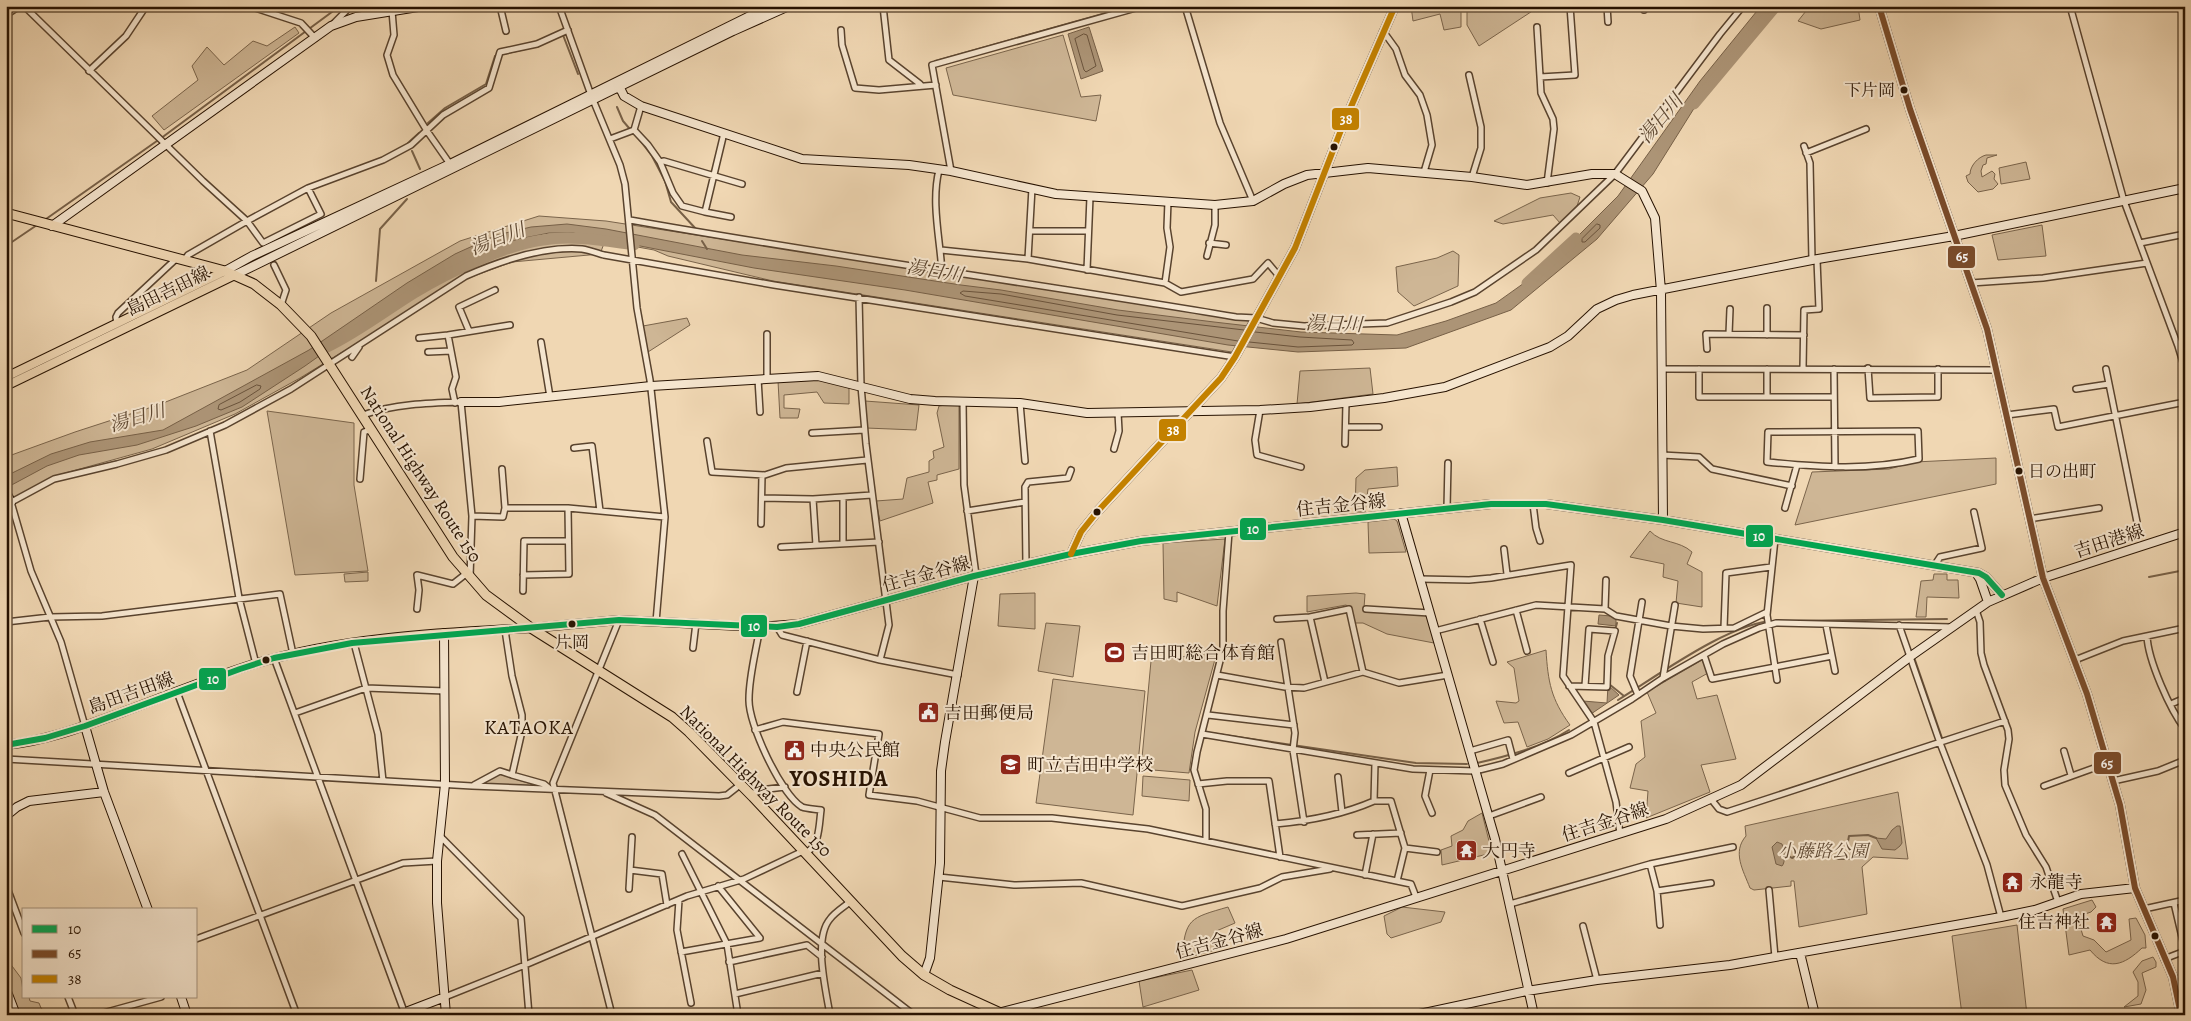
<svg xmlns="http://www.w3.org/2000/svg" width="2191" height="1021" viewBox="0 0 2191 1021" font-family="Alegreya,'Noto Serif JP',serif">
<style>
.green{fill:#ceb695;stroke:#7a644b}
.water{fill:#ac9476;stroke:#776047}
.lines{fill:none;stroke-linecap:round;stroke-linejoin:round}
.shore{stroke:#6a533c;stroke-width:1}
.stream{stroke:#776047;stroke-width:2}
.river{stroke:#ac9476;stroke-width:11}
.street-casing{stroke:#59432e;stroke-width:8}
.secondary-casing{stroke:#271201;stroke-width:10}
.primary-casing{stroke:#271201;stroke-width:10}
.highway-casing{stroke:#271201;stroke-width:11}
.street{stroke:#f5e5ce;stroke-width:5}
.secondary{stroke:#f5e5ce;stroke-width:8}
.primary{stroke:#f0d7b3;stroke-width:8}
.highway{stroke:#f0d7b3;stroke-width:9}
.bus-1-casing{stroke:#f5e5ce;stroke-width:10}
.bus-2-casing{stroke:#f5e5ce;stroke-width:10}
.bus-3-casing{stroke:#f5e5ce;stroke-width:10}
.bus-1{stroke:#00a651;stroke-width:6}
.bus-2{stroke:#7a4b2a;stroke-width:6}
.bus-3{stroke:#c38100;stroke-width:6}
.bus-dot{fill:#271201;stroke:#f5e5ce;stroke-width:2}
.labels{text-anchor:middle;stroke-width:4;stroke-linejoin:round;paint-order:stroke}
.bus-label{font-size:17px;fill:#271201;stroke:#f5e5ce;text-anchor:end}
.street-label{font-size:18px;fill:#271201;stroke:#f5e5ce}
.poi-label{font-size:18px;fill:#271201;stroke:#f5e5ce;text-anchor:start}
.park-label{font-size:18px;font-style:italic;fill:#614b35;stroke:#f5e5ce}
.water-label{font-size:19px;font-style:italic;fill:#5c4630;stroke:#f5e5ce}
.quarter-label{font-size:20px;letter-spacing:1px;fill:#271201;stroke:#f5e5ce}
.district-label{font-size:22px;font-weight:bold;letter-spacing:1px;fill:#271201;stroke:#f5e5ce}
.line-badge{stroke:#f5e5ce;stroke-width:2}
.badge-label{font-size:14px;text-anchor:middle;font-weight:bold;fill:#fff}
</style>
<rect width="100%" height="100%" fill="#f0d7b3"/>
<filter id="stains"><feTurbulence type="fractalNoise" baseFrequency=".004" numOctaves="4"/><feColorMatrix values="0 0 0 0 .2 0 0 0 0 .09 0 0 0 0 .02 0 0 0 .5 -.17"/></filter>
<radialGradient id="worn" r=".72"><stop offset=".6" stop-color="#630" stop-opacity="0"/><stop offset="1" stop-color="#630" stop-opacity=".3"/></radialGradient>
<path class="green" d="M1411,6H1461V27L1444,30L1440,14L1413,21Z
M1467,6H1540L1479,46L1467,25Z
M1810,6H1858L1860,20L1821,29L1798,21Z
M295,27L299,33L164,130L152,116L198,80L192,66L207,47L224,65L253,41L267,46Z
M1063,35L1081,97L1101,95L1096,121L953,95L946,68Z
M1986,155H1997L1987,158L1986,164L1983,165L1981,171L1982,177L1992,171L1995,174L1994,179L1998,184L1993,189L1978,192L1968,182L1966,176L1970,174C1970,166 1978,157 1986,155Z
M2026,162L2030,179L2001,184L1999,168Z
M1571,193L1580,197L1576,209L1560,223L1553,215L1503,224L1494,221L1540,198Z
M539,216L606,221L1249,321L1232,352L773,281L668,256L654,250L605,241L600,254L512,262L455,283L300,378L235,414L152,449L58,475L6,503V457L75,432L158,405L247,370L331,313L460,241Z
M2042,225L2046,256L1998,260L1992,235Z
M1453,251L1459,255L1458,286L1414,306L1398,292L1396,267L1437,258Z
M687,318L690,325L648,352L643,326Z
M1370,368L1373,394L1297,404L1300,371Z
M820,379L849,385V404L824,403L817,392L784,395V408L800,409L798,418H780L778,381Z
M865,401L919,405L916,430L866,428Z
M959,403V469L937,475V480L928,482L933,503L880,521L876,501L903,499L907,478L929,472V461L934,458L933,451L944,447L937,413L939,406Z
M267,411L354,423V485L368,571L295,575Z
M1996,458V484L1795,525L1812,472L1889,469L1915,462Z
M1397,467L1398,486L1368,489L1365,512H1355L1356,478L1365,470Z
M1394,519L1397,521L1406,552L1369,553L1368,522Z
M1650,531C1662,544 1679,540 1692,552L1687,564L1702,572V607L1676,603L1678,581L1663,577L1664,564L1630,557Z
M1225,539L1217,606L1177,592V602L1164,599L1163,543Z
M368,572V581L345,582L344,574Z
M1934,574H1947V580H1958L1959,598L1927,597L1926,617H1916L1921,581L1933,580Z
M1035,593V629L998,626L1000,594Z
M1356,593L1365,594L1364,608L1428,615L1434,643L1387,634L1363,623H1355L1349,607L1346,605L1307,612V596Z
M1046,623L1080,626L1073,677L1038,671Z
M1546,650C1548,682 1551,699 1570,725L1548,739L1527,747L1518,722L1504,723L1496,701L1516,703L1519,701L1514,668L1507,662Z
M1217,652L1195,732L1189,773L1141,769L1151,661Z
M1702,660L1708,673L1692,682L1697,699L1717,695L1736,759L1701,765L1710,792L1646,818L1648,791L1630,788L1636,764L1645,757L1641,721L1656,713L1647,692Z
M1053,679L1145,691L1133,815L1036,803Z
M499,774L544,788L481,785Z
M1143,776L1190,780L1189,801L1142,796Z
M1898,792L1908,859L1873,857L1862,867L1867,914L1799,927L1794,881H1791V886L1754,890L1750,888C1743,870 1732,852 1746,836L1745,826Z
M1482,813L1492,853L1442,865L1441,850L1452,846L1451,836L1463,830L1468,821Z
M2092,900L2096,907L2091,912L2082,915L2080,926L2083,936L2094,940L2106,952L2131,940L2129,919L2136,918L2145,935L2146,948H2142C2124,965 2108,972 2090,950L2069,955L2063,909Z
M1228,907L1235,923L1214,932L1219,949L1182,959C1185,918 1190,918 1228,907Z
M1402,907L1445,912L1441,922L1391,938L1387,934L1384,916Z
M2017,925L2027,1015H1962L1952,936Z
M2153,957L2156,962V967L2142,973L2146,990L2141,1004L2124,1007L2138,996V982L2133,972L2142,961Z
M6,958L21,978L24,997H29L30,1001L39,1003L41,1008L49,1015H16L6,990Z
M1192,970L1199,990L1143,1007L1139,981Z"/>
<path class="water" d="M1761,6H1776L1718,70L1653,174L1597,239L1511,310L1406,348L1298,352L1228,345L905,290L754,268L573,233H549L519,239L477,255L357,329L305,366L242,407L196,426L137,445L79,455L47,466L6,488V476L51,454L90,442L163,430L309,350L407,283L455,254L497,235L531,227L567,224L606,229L742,255L836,266L961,285L1001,290L1118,310L1214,322L1301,332L1397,335L1446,321L1496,303L1548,266L1618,196L1700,81Z
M1089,27L1103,71L1081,79L1068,34Z
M1599,615L1611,616L1616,619V626L1598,624Z
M1608,685L1619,695L1591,714L1583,701L1607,703Z
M1897,826H1900L1902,843L1900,846L1895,850L1882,849L1876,838L1886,839L1892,830Z
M1777,842L1782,844C1784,850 1786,862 1782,866L1776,864L1772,847Z"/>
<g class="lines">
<path class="shore" d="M1084,34L1087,35L1096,66L1086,72L1084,70L1075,39Z
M1597,224L1600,225V228L1585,242H1582V239Z
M1238,341L965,296L960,293L963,291L1001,294L1117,315L1244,330
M1249,342L1298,347L1352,345L1354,343L1352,340L1300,337L1255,332
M257,385L261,386L260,389L240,402L221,410L218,409L219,405Z"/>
<path class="stream" d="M562,35H563L578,74
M935,61L1131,6
M617,107L623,121L629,128
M428,123L445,108L486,84L495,56L534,47
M639,139L652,156L665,181L671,202L696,229
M408,143L419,133
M412,151L420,169
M46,219L164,136L340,6
M702,241L707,249
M6,246L37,225
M376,281L380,229L407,199
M2149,577L2185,570
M1783,621L1947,619
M1615,630L1617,623
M1915,660L1942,738
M1609,684L1624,696
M1618,700C1657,676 1732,621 1775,621
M1204,732L1416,763L1467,764
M1477,763C1508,756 1542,747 1569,730
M1785,849L1787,855L1792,858L1805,851L1815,858L1829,854L1838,859H1849L1853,853L1850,851V847H1847L1849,836L1868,835L1876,838"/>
<path class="river" d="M1694,104L1776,6
M1527,283L1576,238
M327,347C358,332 385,311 414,293C447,273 505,245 543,240C573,235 604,241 634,245"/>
<defs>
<path id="street" d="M24,6L203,181L247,221L308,188L383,160L411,145L443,115L489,88L500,52L537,44L568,30
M249,6L301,23L315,38
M500,6L506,31
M559,6L591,95L620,165L625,184L637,308L650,380L665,517L656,622
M883,6L889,60L920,84
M1185,6L1220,123L1253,201
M1607,6L1608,22
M1644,6V10
M2070,6L2124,201L2178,346L2185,369
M392,11L394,35L387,55L393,75L427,131L450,164
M6,15L20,6
M333,24L351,6
M1537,27L1541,93L1553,119L1554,129L1547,183
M841,30L842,45L855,88L879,90L936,85
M1383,31L1396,49L1405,75L1420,95L1427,115L1432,145L1424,172
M89,71L126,36L146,6
M1469,75L1481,127V148L1472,177
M1540,77L1575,75L1570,6
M634,130L648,145L660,162L673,193L682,206L705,212L724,133
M610,139L634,130L641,106
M1804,146L1810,163L1812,260
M1806,153L1866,129
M660,162L664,161L742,184
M939,170C931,202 940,239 942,272
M951,171L932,65L1143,6
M705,212L731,217
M630,220C831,256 1034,283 1236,317L1256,318L1273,323L1304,326L1387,323L1451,302L1475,292L1536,250L1615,174L1720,34L1743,6
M1030,231H1088
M1209,243L1226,245
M2140,243L2185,234
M941,250L1028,259L1165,283L1181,292L1253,279L1268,263L1279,276
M1207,256L1215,225V205
M185,259L188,255L247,221L263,243L321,214L308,188
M1028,259L1032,188
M274,265L286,290L281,305
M1087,270L1090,197
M1165,283L1170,247L1167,228L1168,201
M1971,283L2043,278L2147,263
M859,297L861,386L866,444L889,625L880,660
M117,324L116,317L118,313L177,258
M469,331L459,307L495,290
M1729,334L1730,309
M448,335L510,325
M1767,335V308
M419,338L448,335L456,377L452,389L455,403
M541,342L550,397
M1707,349L1706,334L1804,335
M428,352L451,351
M352,357L359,347
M1803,368L1804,310L1819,309L1817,260
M1868,368L1870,398L1938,397V369
M1662,369L1996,370
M1699,369V397H1834
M1834,369L1835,467
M2106,369L2137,522
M767,378V334
M758,379L760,412
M2076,389L2109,384
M1767,397V369
M963,401L964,485L976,575
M1020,403L1025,461
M1260,410L1255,440L1257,455L1301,467
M363,415C394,404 429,403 461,402L472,516L470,577
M2007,415L2054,409L2058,427L2185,402
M1346,427H1379
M210,431L239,598L256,664
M1918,431L1919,459C1869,471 1818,467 1767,462L1768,432Z
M812,433L864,430
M707,441L712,472L765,475L786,468L867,460
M1345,444L1346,403
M574,448L592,446L600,511
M1114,449L1119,431L1118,413
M1662,455L1699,457L1712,469L1792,486
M360,479L364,432L372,429
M843,497V544
M762,498L813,499L872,495
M813,499L816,545
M11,502L31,571L61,642L85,726
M1533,504L1536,528L1540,541
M6,505L54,479L117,464L166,450L225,425L291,389L466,276C500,261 544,246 582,249C589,250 597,253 604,255L774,285L1235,357
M505,508H568L665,517
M1447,508L1448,463
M1785,508L1797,465
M967,511L1025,502
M472,516L503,517L505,508L502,469
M2029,519L2099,508
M761,524L762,475
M1775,539L1767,615L1777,680
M781,547L879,542
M1504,549L1507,574
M1026,564L1025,487L1028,482L1068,478L1071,470
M1934,566L1940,557L1982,548L1974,512
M523,575L569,574L568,508
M1420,579L1469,580L1491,578L1571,565L1563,676L1594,722L1616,802L1620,834
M523,591L524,541H568
M417,609L419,590L417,575L453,584L467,573
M1366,609L1430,613
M1605,609L1606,580
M1516,610L1527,651
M1976,610L1980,622L1981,653L1984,665L2008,730L2009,739L2004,770L2005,785L2026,835L2046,867L2058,902
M1310,617L1325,682
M1277,619L1310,617L1349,609L1363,672
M1480,619L1493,662
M6,622L50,617L102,616L280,594L293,654
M1826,625L1835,671
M1899,625L1940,743L1987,865L2001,917
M760,627C756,651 749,676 749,699C748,724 781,794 802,807C807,809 816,809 821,810C819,824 820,845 806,853
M777,627L782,635L880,660L958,675
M1724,628L1726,573L1771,567
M505,630L512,676L522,715V731L512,775L544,784L550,789
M1435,631L1536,605L1605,609L1616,616L1671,626L1703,629L1734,628L1767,612
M2147,636C2148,660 2170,710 2185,729
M1281,642L1295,733L1293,750L1304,822
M354,643L378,734L383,781
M693,648L696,623
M1704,655L1712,679L1832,656
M274,658L405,1014
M2075,660L2123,641L2185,628
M1217,675L1285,687L1304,688L1363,672L1399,683L1448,675
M1663,678L1675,605
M1569,686L1607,687L1608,656L1615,631L1589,629L1585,686
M177,692L297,1015
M797,692L807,641
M1638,695L1630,676L1642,602
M2171,704L2185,698
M295,713L366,688L445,691
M1208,715L1294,725
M755,730L783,722L879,734L869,795L917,801L980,818H1052L1148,829L1411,884L1416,897
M1202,734L1413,769L1475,771L1503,764L1571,735L1632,699L1663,678L1723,644L1759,628L1776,623L1951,627
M1470,751L1508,740L1513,759
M2064,751L2071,775
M6,759L472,786L719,796L727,795L741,784
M1430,770L1425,796L1432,813
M1569,773L1629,747
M1338,777L1342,812
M2113,781L2158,771L2185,760
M1198,784L1227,781H1269L1280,857
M474,785L500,771L512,775
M2044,786L2108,763
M606,793L655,815L914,1015
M750,794L768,789L785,787
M1711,799L1719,809L1727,812L2005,721
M1374,801H1391L1405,848L1397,881
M1489,816L1541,797
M1275,824C1309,821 1342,815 1374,801L1375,763
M1357,835L1401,833
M440,836L521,918L529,1015
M1206,840V809L1194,770L1197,752L1223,649V611L1229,532
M1405,848L1437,852
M682,854L727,944L738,1015
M630,870L662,874L667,905
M1365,875L1373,834
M939,877L1014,885L1081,883L1182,906L1260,888L1282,877L1330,869
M6,885L24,933
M629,889L632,837
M1769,890L1775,957
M1657,891L1711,883
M679,900L677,930L691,1003
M2174,903L2185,950
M1510,904L1650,864
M2144,909L2185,900
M1660,925L1657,891L1650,864L1733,847
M1583,926L1597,980
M196,939L403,863L437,861
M681,952L760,938L718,886
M2164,959L2185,951
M729,962L807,945L822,957
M735,994L823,973
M68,997L75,1015
M445,997L525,965L687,896L744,879L803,851
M96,1015L161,997
M612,1015L553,783L619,620
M830,1015C826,990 813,939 830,919C835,912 844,907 851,901"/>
<path id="secondary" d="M1879,6L1910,109L1987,329L2043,578L2087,694L2120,805L2135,888L2173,977L2181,1015
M620,88L624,96L641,106L802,159L909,165L951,171L1056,194L1215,205L1253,201L1284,184L1307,175L1368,168L1472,177L1527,185L1592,174H1615L1642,191L1655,218L1661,291L1663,520
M52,226L331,26L356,17L424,6
M225,271L252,256L450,164L770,6
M235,275L733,31L789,6
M461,402H499L651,386L818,376L910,399L935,401L1020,403L1087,413L1260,410L1310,407L1384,398L1445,387L1550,347L1568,336L1597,309L1616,300L1633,295L1812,260L1954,236L2185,188
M6,492L11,502
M1401,513L1495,839L1534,1015
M1071,554L1081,532L1097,512L1221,378L1235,357L1295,248L1343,125L1395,6
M1976,573L1980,579L1988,602
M531,628L619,620L760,627L799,624L974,576L1071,554L1141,541L1491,504H1546L1663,520L1979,573L1986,577L2002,595
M444,633L445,784L437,861V903L446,1015
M85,726L104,792L148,910
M6,816L17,807L29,801L104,792
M1800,953L1815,1015
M924,975L930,958L940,863L941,771L945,742L974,576
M6,989L16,1015
M181,997L187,1015
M398,1015L445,997
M990,1015L1286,939L1666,819L1741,785L1911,656L1988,602L2043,578L2185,532
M1415,1015L1527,991L1597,980L1730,965L2001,917L2035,910L2081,894L2135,888"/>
<path id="primary" d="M6,377L225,271
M6,386L235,275
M6,745C44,741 80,728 115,715C161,698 207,679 254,664C343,637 438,633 531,628"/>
<path id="highway" d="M6,213L225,271L254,284L281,305L311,336L453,557L486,595L531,628L672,717L689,732L753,797L902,956L924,975L950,990L1005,1015"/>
</defs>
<use href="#street" class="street-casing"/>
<use href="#secondary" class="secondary-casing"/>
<use href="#primary" class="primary-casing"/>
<use href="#highway" class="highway-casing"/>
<use href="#street" class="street"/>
<use href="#secondary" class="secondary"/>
<use href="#primary" class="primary"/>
<use href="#highway" class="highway"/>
<defs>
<path id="bus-1" d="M6,745L45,738L85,726L240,669L274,658L352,643L619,620L777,627L799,624L974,576L1071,554L1141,541L1491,504H1546L1663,520L1979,573L1986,577L2002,595"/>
<path id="bus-2" d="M1879,6L1910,109L1987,329L2043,578L2087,694L2120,805L2135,888L2173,977L2181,1015"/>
<path id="bus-3" d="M1071,554L1081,532L1097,512L1221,378L1235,357L1295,248L1343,125L1395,6"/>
</defs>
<use href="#bus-1" class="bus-1-casing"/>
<use href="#bus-2" class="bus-2-casing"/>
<use href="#bus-3" class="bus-3-casing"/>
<use href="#bus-1" class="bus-1"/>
<use href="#bus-2" class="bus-2"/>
<use href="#bus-3" class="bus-3"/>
</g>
<defs>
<symbol id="stadium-square" viewBox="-11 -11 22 22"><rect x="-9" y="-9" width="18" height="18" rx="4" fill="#8f2418" stroke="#f5e5ce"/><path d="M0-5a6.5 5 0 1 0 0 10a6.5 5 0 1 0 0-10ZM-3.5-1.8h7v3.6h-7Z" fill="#fff"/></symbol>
<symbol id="civic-square" viewBox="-11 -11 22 22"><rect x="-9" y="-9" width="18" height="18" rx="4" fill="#8f2418" stroke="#f5e5ce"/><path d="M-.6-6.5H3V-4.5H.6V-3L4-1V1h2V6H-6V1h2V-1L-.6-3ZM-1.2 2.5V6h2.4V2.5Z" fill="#fff"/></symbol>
<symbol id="school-square" viewBox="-11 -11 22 22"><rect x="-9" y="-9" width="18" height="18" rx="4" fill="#8f2418" stroke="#f5e5ce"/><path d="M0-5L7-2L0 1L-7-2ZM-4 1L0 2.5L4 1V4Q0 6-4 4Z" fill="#fff"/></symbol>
<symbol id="temple-square" viewBox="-11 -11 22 22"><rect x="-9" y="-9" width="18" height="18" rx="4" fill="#8f2418" stroke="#f5e5ce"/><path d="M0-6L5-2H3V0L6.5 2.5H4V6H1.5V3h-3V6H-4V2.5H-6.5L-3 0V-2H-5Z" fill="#fff"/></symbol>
</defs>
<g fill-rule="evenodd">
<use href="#stadium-square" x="1102" y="640" width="25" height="25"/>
<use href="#civic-square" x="916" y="700" width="25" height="25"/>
<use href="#civic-square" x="782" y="738" width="25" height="25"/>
<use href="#school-square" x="998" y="752" width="25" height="25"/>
<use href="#temple-square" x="1454" y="838" width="25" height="25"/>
<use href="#temple-square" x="2000" y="870" width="25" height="25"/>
<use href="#temple-square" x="2094" y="910" width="25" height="25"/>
</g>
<g class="bus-dot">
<circle cx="1904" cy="90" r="4.5"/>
<circle cx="1334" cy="147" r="4.5"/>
<circle cx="2019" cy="471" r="4.5"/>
<circle cx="1097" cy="512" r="4.5"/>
<circle cx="572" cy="624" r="4.5"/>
<circle cx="266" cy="660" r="4.5"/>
<circle cx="2155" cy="936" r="4.5"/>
</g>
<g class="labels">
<g class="bus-label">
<text x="1895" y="96">下片岡</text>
<text x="2028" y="477" text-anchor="start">日の出町</text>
<text x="572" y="648" text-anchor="middle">片岡</text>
</g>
<g class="street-label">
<text transform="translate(168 291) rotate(-26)" y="6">島田吉田線</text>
<text transform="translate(421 474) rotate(57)" y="6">National Highway Route 150</text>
<text transform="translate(1341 505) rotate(-6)" y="6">住吉金谷線</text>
<text transform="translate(2109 541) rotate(-18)" y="6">吉田港線</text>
<text transform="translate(926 574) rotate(-15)" y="6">住吉金谷線</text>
<text transform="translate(131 693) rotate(-20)" y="6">島田吉田線</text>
<text transform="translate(756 781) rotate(45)" y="6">National Highway Route 150</text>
<text transform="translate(1605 822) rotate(-18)" y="6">住吉金谷線</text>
<text transform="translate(1219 941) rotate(-15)" y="6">住吉金谷線</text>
</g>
<g class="poi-label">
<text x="1131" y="659">吉田町総合体育館</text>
<text x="944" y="719">吉田郵便局</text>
<text x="810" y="756">中央公民館</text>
<text x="1027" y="771">町立吉田中学校</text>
<text x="1482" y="857">大円寺</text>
<text x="2029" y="888">永龍寺</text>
<text x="2090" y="928" text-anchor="end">住吉神社</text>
</g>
<g class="park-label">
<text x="1823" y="857">小藤路公園</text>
</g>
<g class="water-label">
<text transform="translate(1660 118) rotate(-50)" y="7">湯日川</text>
<text transform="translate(497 238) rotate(-21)" y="7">湯日川</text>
<text transform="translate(935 270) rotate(9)" y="7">湯日川</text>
<text transform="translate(1334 323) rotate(2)" y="7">湯日川</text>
<text transform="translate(137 417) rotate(-16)" y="7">湯日川</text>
</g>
<g class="quarter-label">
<text x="529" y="734">KATAOKA</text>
</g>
<g class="district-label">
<text x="839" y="786">YOSHIDA</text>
</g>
</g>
<g class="line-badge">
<rect x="1331" y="107" width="29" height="24" rx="5" fill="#c38100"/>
<rect x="1947" y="245" width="29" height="24" rx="5" fill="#7a4b2a"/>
<rect x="1158" y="418" width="29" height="24" rx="5" fill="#c38100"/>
<rect x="1239" y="517" width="28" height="24" rx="5" fill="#00a651"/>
<rect x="1745" y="524" width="29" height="24" rx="5" fill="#00a651"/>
<rect x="740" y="614" width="28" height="24" rx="5" fill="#00a651"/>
<rect x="198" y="667" width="29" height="24" rx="5" fill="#00a651"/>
<rect x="2093" y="751" width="29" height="24" rx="5" fill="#7a4b2a"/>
</g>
<g class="badge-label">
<text x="1346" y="124">38</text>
<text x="1962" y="261">65</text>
<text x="1173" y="435">38</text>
<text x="1253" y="534">10</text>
<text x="1759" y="541">10</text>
<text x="754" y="631">10</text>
<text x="213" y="684">10</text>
<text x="2107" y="768">65</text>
</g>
<rect width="2191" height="1021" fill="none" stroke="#f0d7b3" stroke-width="25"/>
<rect x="8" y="8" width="2176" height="1006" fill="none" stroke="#271201" stroke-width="2.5"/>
<rect x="12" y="12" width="2166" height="996" fill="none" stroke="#271201"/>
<rect x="22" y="908" width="175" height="90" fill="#f5e5ce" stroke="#a3917c"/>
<rect x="32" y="925" width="25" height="8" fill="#00a651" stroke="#a3917c"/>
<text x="68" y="934" font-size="15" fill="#271201">10</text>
<rect x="32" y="950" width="25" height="8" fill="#7a4b2a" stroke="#a3917c"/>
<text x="68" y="958" font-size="15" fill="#271201">65</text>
<rect x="32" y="975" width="25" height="8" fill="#c38100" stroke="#a3917c"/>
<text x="68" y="984" font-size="15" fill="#271201">38</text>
<rect width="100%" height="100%" filter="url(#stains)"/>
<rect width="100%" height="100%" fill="url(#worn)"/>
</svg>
